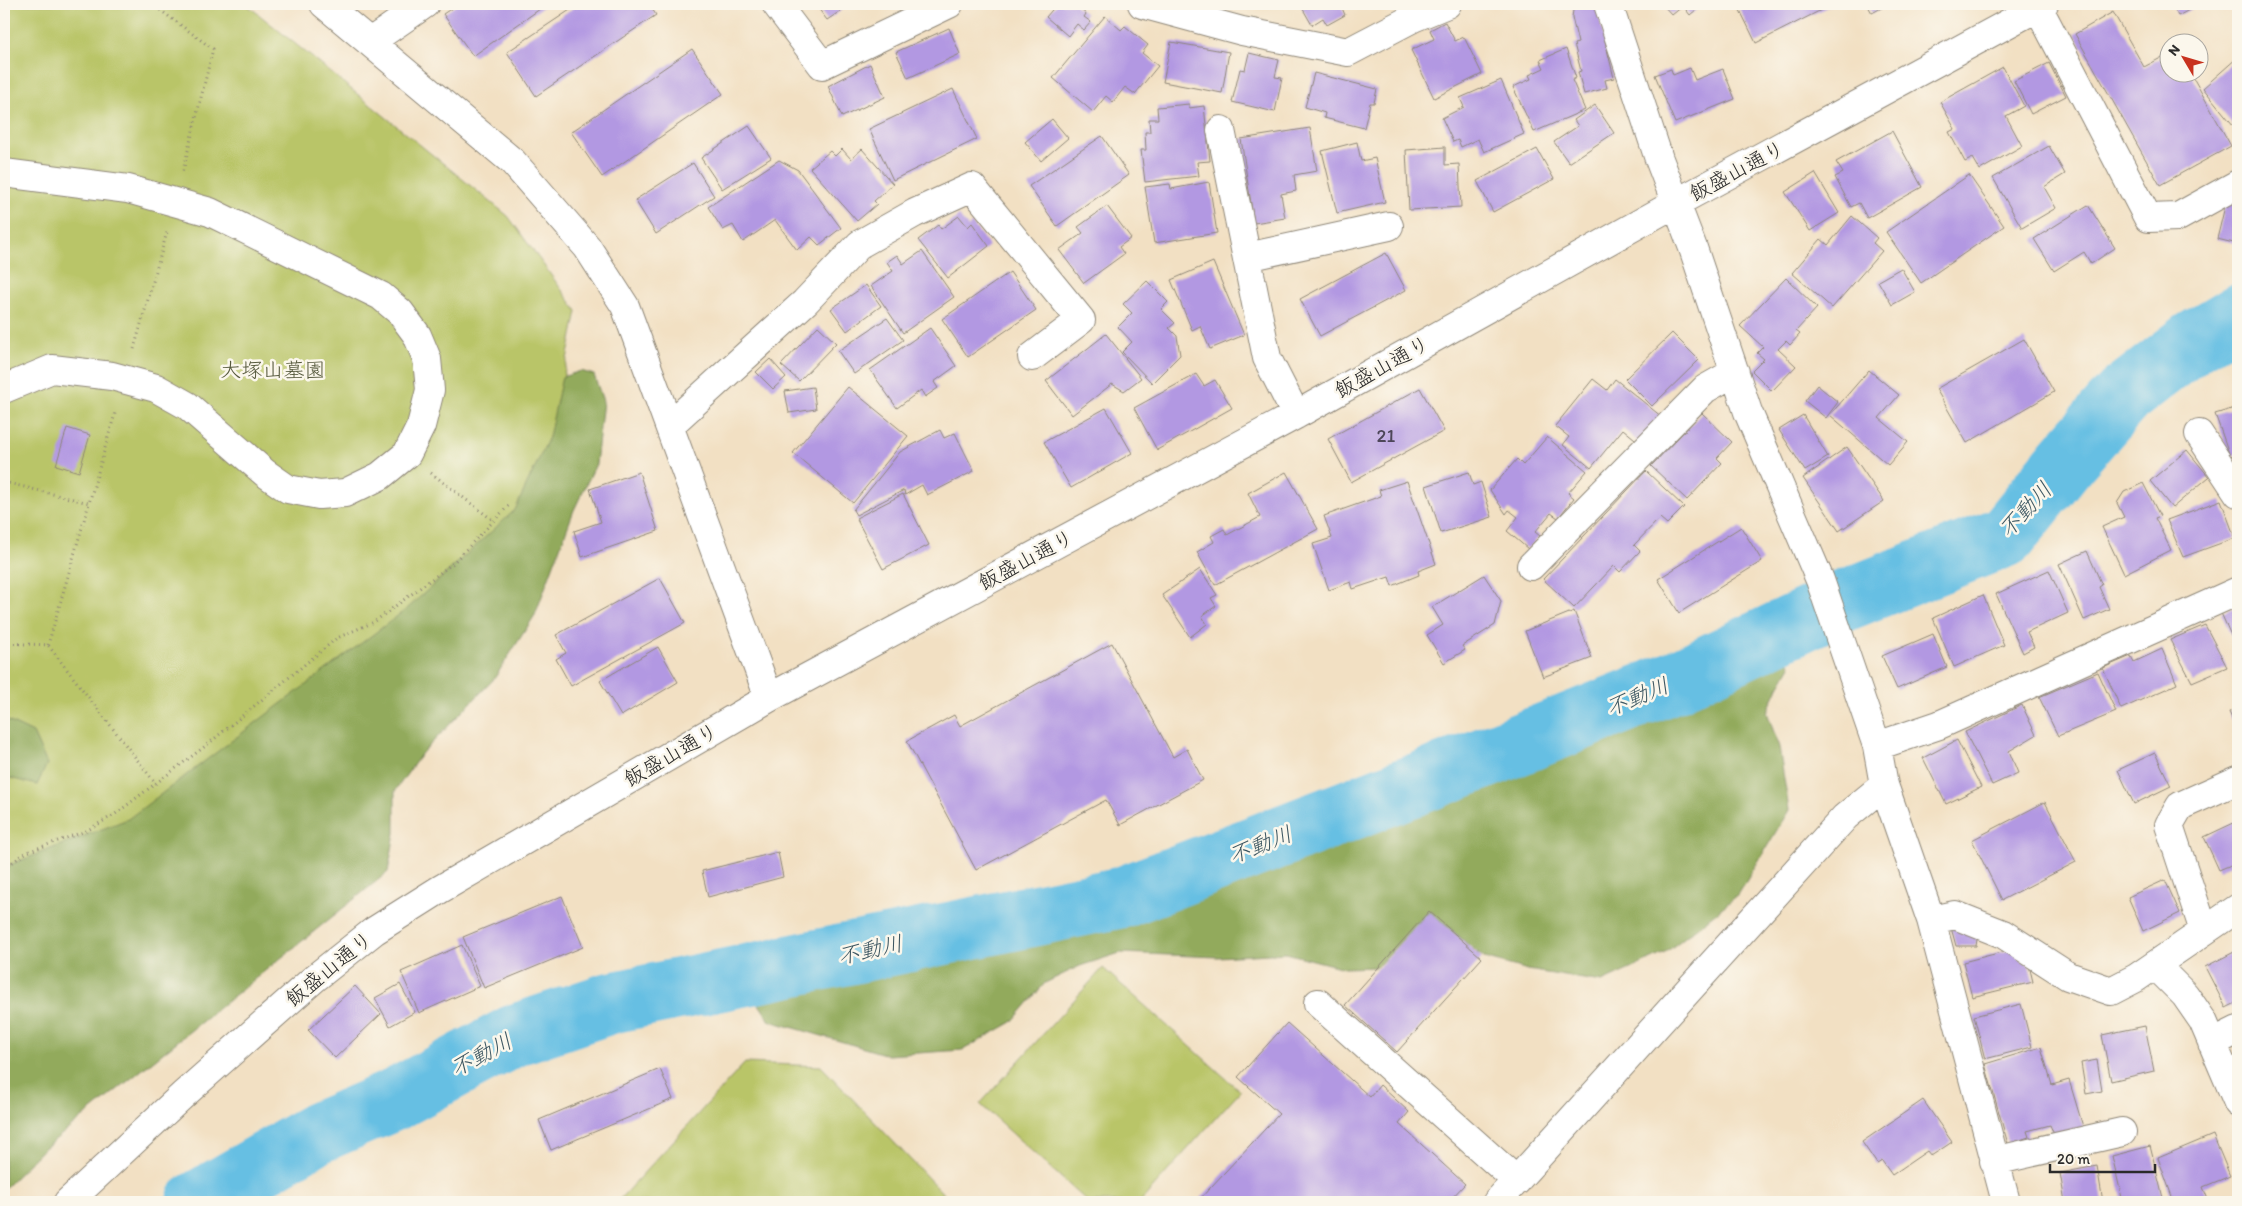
<svg xmlns="http://www.w3.org/2000/svg" width="2242" height="1206" viewBox="0 0 2242 1206" font-family="Itim,'Klee One',sans-serif">
<style>
.green{fill:#b9c567;stroke:#727849}
.forest{fill:#92aa5c;stroke:#5e6a44}
.lines{fill:none;stroke-linecap:round;stroke-linejoin:round}
.river{stroke:#66bfe3;stroke-width:62}
.building{fill:#b298e2}
.minor-casing{stroke:#8e8677;stroke-width:30}
.path{stroke:#8e8677;stroke-width:3;stroke-dasharray:1 4;stroke-linecap:butt}
.minor{stroke:#fff;stroke-width:28}
.labels{text-anchor:middle;stroke-width:5;stroke-linejoin:round;paint-order:stroke}
.number-label{font-size:19px;fill:#4d4659}
.street-label{font-size:21px;fill:#2b2b2b;stroke:#fbf7ec}
.park-label{font-size:21px;fill:#56593d;stroke:#fbf7ec}
.water-label{font-size:22px;font-style:italic;fill:#3d5762;stroke:#fbf7ec}
</style>
<rect width="100%" height="100%" fill="#fbf7ec"/>
<filter id="ink" filterUnits="userSpaceOnUse"><feTurbulence type="fractalNoise" baseFrequency=".02" numOctaves="2"/><feDisplacementMap in="SourceGraphic" scale="10" xChannelSelector="R" yChannelSelector="G"/><feConvolveMatrix kernelMatrix="1 2 1 2 8 2 1 2 1" color-interpolation-filters="sRGB"/></filter>
<filter id="wash" filterUnits="userSpaceOnUse"><feTurbulence type="fractalNoise" baseFrequency=".0096" numOctaves="4" result="noise"/><feDisplacementMap in="SourceGraphic" scale="20" xChannelSelector="R" yChannelSelector="G"/><feGaussianBlur stdDeviation="1.12" result="paint"/><feColorMatrix in="noise" values="0 0 0 0 0 0 0 0 0 0 0 0 0 0 0 0 0 1.4 0 .05"/><feComposite in="paint" operator="in"/></filter>
<g filter="url(#wash)">
<rect width="100%" height="100%" fill="#f2e0c3"/>
<path class="green" d="M4,4H246L508,216L577,311L551,437L516,510L409,610L129,821L4,874Z
M1103,968L1240,1091L1140,1202H1088L980,1104Z
M745,1063L821,1066L951,1202H617Z"/>
<path class="forest" d="M581,371L594,375L603,401L596,464L574,510L535,615L494,679L422,753L395,791V833L388,872L41,1151L4,1189V867L128,819L408,608L515,510L549,437L562,377Z
M1769,650L1786,656L1791,666L1777,690L1767,712L1779,747L1789,810L1738,895L1665,953L1602,982L1528,970L1484,958L1429,911L1377,967L1344,968L1286,953L1218,957L1120,953L1080,966L1045,983L1012,1022L963,1050L888,1055L770,1021L757,1001L760,991L776,981L1097,914L1294,843L1409,796L1544,750L1694,686Z
M4,719L33,733L47,764L37,785L10,778L4,773Z"/>
<g class="lines">
<path class="river" d="M197,1202L317,1133L396,1099L515,1035L610,1003L1123,897L1472,763L1674,682L1846,600L2006,536L2067,460L2124,395L2193,342L2238,315"/>
</g>
<g id="blocks">
<path class="building" d="M458,4H547L473,56L443,14Z
M579,4H649L656,15L536,96L507,52Z
M815,4H851L827,20Z
M1057,4H1074L1086,14L1084,17L1091,22L1084,30L1077,24L1068,36L1046,17Z
M1300,4H1349L1342,8L1345,15L1327,25L1323,18L1312,25Z
M1574,4H1596L1614,78L1605,80L1607,88L1584,94L1578,72L1581,71L1574,44L1578,43L1572,17Z
M1662,4H1703L1690,15L1683,6L1672,15Z
M1737,4H1833L1756,43Z
M1867,4H1889L1872,13Z
M2171,4H2200L2178,16Z
M2113,12L2144,67L2170,53V72H2190L2231,146L2160,185L2075,34Z
M1105,16L1121,30L1125,26L1148,45L1142,53L1158,66L1135,94L1125,87L1113,102L1106,96L1093,112L1053,78Z
M1445,22L1455,41L1464,37L1482,74L1434,98L1411,50L1434,39L1430,30Z
M949,28L960,54L908,78L896,52Z
M1171,42L1229,52L1222,93L1163,82Z
M692,49L723,94L602,177L571,132Z
M1566,49L1576,78L1572,80L1585,110L1534,132L1513,87L1531,79L1529,75L1544,68L1540,60Z
M1249,53L1279,60L1275,77L1282,78L1275,112L1232,102L1240,69L1245,70Z
M2238,57V131L2203,88Z
M2049,63L2066,96L2031,114L2014,81Z
M870,64L885,97L842,117L828,86Z
M2003,67L2024,106L2006,116L2022,146L1980,170L1973,158L1965,162L1949,132L1955,129L1940,102Z
M1690,68L1695,80L1723,69L1735,99L1675,123L1655,75L1671,69L1673,75Z
M1314,73L1377,89L1374,103H1370L1364,128L1324,118L1325,113L1305,107Z
M1501,80L1524,134L1484,152L1478,139L1461,147L1458,140L1453,142L1442,118L1464,107L1460,98Z
M953,89L977,139L893,180L869,129Z
M1189,104V108L1204,106L1210,161L1197,162L1199,176L1145,182L1141,150H1146L1145,132H1150L1149,119H1158L1157,107Z
M1595,105L1614,133L1569,163L1554,142L1578,126L1574,120Z
M1052,119L1068,138L1041,161L1025,142Z
M749,126L771,158L722,189L701,158Z
M1310,128L1317,171L1294,175L1296,191L1281,194L1285,218L1254,223L1241,139Z
M1892,131L1922,187L1867,218L1859,203L1851,207L1835,177L1843,173L1836,162Z
M1102,136L1129,175L1057,226L1029,186Z
M1357,142L1361,161L1375,158L1385,202L1337,213L1322,151Z
M2049,146L2065,174L2044,187L2056,208L2022,228L1993,178Z
M1445,147V165L1459,164L1461,207L1409,210L1406,150Z
M842,149L851,159L862,149L893,184L874,201L877,204L857,221L810,168L830,151L835,156Z
M1537,149L1554,179L1493,212L1477,181Z
M779,160L798,170L841,228L819,245L811,237L797,250L775,220L743,242L733,225L723,230L708,207Z
M693,163L714,196L656,234L635,200Z
M1815,173L1839,213L1810,231L1785,192Z
M1969,175L2004,226L1921,283L1886,232Z
M1209,182L1217,233L1154,243L1145,187L1170,184L1171,189Z
M2235,197L2238,198V244L2217,239L2226,202L2234,204Z
M2088,205L2115,248L2091,264L2084,252L2054,271L2034,239Z
M1107,206L1131,238L1119,247L1124,254L1084,283L1059,250L1083,233L1078,227Z
M959,216L968,227L972,223L989,246L948,278L918,240L938,225L941,229Z
M1852,216L1877,238L1873,243L1882,251L1832,308L1792,273L1821,239L1828,245Z
M922,251L954,297L903,333L871,286L893,271L887,262L897,255L903,264Z
M1386,253L1406,290L1320,336L1300,299Z
M1213,262L1244,335L1210,349L1200,326L1192,330L1171,280Z
M1901,268L1915,292L1892,305L1878,281Z
M1010,272L1036,310L968,357L942,319Z
M1786,278L1817,308L1796,331L1800,334L1790,345L1786,341L1778,349L1796,366L1772,391L1752,371L1764,359L1757,353L1763,347L1740,326Z
M1147,281L1168,302L1161,309L1175,323L1169,328L1177,336L1180,355L1152,383L1122,352L1132,342L1118,327L1132,313L1123,304Z
M866,285L881,306L847,331L831,309Z
M887,318L903,340L854,374L838,351Z
M818,326L836,343L799,381L781,365Z
M930,328L956,366L934,382L938,388L925,397L921,390L897,408L870,370Z
M1672,333L1699,360L1652,406L1625,379Z
M1106,334L1141,378L1124,391L1112,384L1072,415L1046,381Z
M2024,339L2054,392L1967,443L1936,389Z
M770,359L786,377L773,389L756,372Z
M1869,370L1899,395L1879,418L1908,442L1888,465L1830,415Z
M1196,374L1204,386L1215,380L1232,408L1157,450L1134,408Z
M1593,379L1607,390L1615,379L1662,417L1641,444L1623,429L1591,468L1563,445L1569,437L1555,426Z
M1817,385L1838,402L1826,418L1805,401Z
M813,387L816,409L789,413L785,391Z
M848,387L908,436L853,503L793,453Z
M1420,388L1444,431L1351,482L1328,439Z
M2238,407V454L2230,456L2215,414Z
M1106,408L1132,453L1071,488L1044,442Z
M1702,413L1732,442L1717,458L1722,463L1687,500L1651,466Z
M1803,415L1828,457L1805,471L1779,430Z
M67,428L90,435L79,472L56,465Z
M940,430L944,438L955,433L974,471L927,495L922,485L905,495L904,490L856,515L853,510L900,452Z
M1547,437L1587,471L1568,493L1574,498L1558,518L1551,513L1535,532L1540,536L1528,549L1507,531L1518,517L1509,510L1506,514L1490,490L1517,459L1523,465Z
M1847,447L1884,501L1839,531L1803,478Z
M2187,450L2209,477L2172,508L2150,481Z
M1646,471L1684,507L1667,524L1660,518L1634,545L1640,551L1620,572L1614,566L1574,608L1543,579Z
M639,472L658,531L582,557L574,531L601,522L590,489Z
M1286,472L1318,529L1215,585L1197,552L1214,542L1211,536L1224,529L1227,535L1260,517L1248,493Z
M1469,472L1473,485L1481,482L1492,517L1441,533L1426,486Z
M1407,481L1436,564L1418,571L1419,575L1392,586L1389,577L1353,589L1351,582L1329,590L1313,544L1332,538L1324,516L1381,496L1379,490Z
M2143,483L2160,516L2155,518L2171,550L2124,574L2102,527L2124,517L2117,503L2124,492Z
M903,494L929,545L883,569L856,518Z
M2221,500L2235,538L2183,557L2167,520Z
M1741,527L1762,561L1679,613L1658,579Z
M2087,551L2102,585L2099,587L2109,609L2084,620L2059,564Z
M1200,569L1217,595L1211,598L1216,606L1202,616L1207,624L1190,637L1162,595Z
M2049,570L2068,613L2027,632L2034,647L2023,653L1996,594Z
M1484,575L1501,601L1495,625L1462,646L1465,650L1444,663L1427,635L1443,625L1432,607Z
M660,578L685,623L571,686L556,659L566,653L556,635Z
M1983,595L2004,645L1954,667L1933,618Z
M2238,606V651L2221,613Z
M1574,611L1592,658L1543,677L1525,631Z
M2205,625L2227,667L2192,682L2170,640Z
M1933,634L1947,667L1897,689L1882,656Z
M1112,643L1173,757L1187,749L1203,780L1120,825L1106,800L976,870L907,741L954,715L960,726Z
M658,647L678,682L621,716L600,681Z
M2162,649L2177,684L2121,709L2103,668L2131,656L2134,662Z
M2098,672L2116,712L2058,736L2039,697Z
M2022,705L2036,735L2009,751L2018,773L1992,785L1965,732Z
M2238,708V732L2229,712Z
M1957,740L1981,787L1946,804L1923,758Z
M2155,753L2171,786L2134,804L2118,770Z
M2045,802L2076,862L2002,900L1972,840Z
M2238,821V862L2219,870L2204,837Z
M778,852L783,877L708,897L702,871Z
M2165,880L2180,913L2143,931L2128,897Z
M562,896L583,947L484,988L463,937Z
M1429,911L1482,958L1397,1052L1345,1005Z
M1950,924L1978,933L1976,946H1956Z
M462,945L480,986L419,1013L401,972Z
M2010,950L2029,965L2033,982L1972,997L1963,962Z
M2238,950V1002L2226,1008L2205,967Z
M400,984L415,1012L390,1026L375,998Z
M355,986L381,1014L335,1058L308,1030Z
M2021,1004L2032,1047L1985,1059L1974,1016Z
M1287,1023L1370,1097L1380,1085L1409,1112L1399,1124L1465,1184L1448,1202H1197L1279,1114L1238,1077Z
M2145,1026L2154,1071L2111,1081L2102,1035Z
M2041,1047L2052,1085L2069,1080L2084,1130L2056,1139L2050,1125L2027,1131L2029,1137L2008,1144L1985,1064Z
M2097,1060L2102,1091L2086,1094L2081,1063Z
M660,1069L673,1099L551,1150L539,1120Z
M1923,1100L1952,1142L1931,1156L1927,1151L1892,1175L1882,1161L1877,1164L1862,1142Z
M2213,1135L2230,1176L2203,1187L2209,1202H2174L2158,1158Z
M2150,1146L2164,1202H2123L2112,1156Z
M2097,1166L2103,1202H2065L2060,1173Z"/>
</g>
</g>
<g filter="url(#ink)">
<use href="#blocks" fill-opacity="0" stroke="#8e8677" stroke-width="1"/>
<g class="lines">
<defs>
<path id="minor" d="M324,4L513,162L587,247L625,306L769,698
M776,4L822,65L949,4
M1142,4L1242,31L1348,52L1413,18L1447,4
M1608,4L1659,159L1693,248L1748,412L1820,580L1877,746L1884,785L1931,920L2006,1202
M2038,7L2148,218L2178,217L2238,184
M370,42L425,4
M1221,130L1267,358L1296,415
M4,173L128,189L210,212L381,296L400,312L417,335L427,359L430,390L421,426L407,454L380,476L345,493L319,495L288,489L265,473L188,406L156,388L112,376L52,369L4,389
M1247,257L1389,226
M670,425L805,302L860,244L915,213L972,187L1081,320L1032,357
M2199,434L2238,493
M1531,566L1705,389L1735,372
M1877,746L1939,725L2238,591
M1931,920L1955,915L2003,934L2068,976L2111,991L2136,978L2238,908
M2204,931L2169,825L2180,806L2238,780
M2155,965L2185,995L2203,1021L2238,1103
M1318,1003L1517,1181
M2212,1043L2238,1030
M1994,1161L2122,1132
M68,1202L183,1095L315,978L374,931L439,890L769,698L1296,415L1676,203L2044,4
M1497,1202L1845,817L1884,785"/>
</defs>
<use href="#minor" class="minor-casing"/>
<path class="path" d="M152,4L213,49L183,171
M134,349L167,232
M431,473L494,521
M4,482L89,503
M4,643L48,645L156,784
M48,645L116,410
M4,854L10,863
M4,868L27,852L86,831L114,815L208,744L337,638L374,622L452,564L511,503"/>
<use href="#minor" class="minor"/>
</g>
</g>
<g class="labels">
<g class="number-label">
<text x="1386" y="442">21</text>
</g>
<g class="street-label">
<text transform="translate(1737 171) rotate(-28)" y="7">飯盛山通り</text>
<text transform="translate(1382 367) rotate(-29)" y="7">飯盛山通り</text>
<text transform="translate(1026 560) rotate(-28)" y="7">飯盛山通り</text>
<text transform="translate(671 755) rotate(-30)" y="7">飯盛山通り</text>
<text transform="translate(329 969) rotate(-39)" y="7">飯盛山通り</text>
</g>
<g class="park-label">
<text x="273" y="377">大塚山墓園</text>
</g>
<g class="water-label">
<text transform="translate(2025 509) rotate(-47)" y="8">不動川</text>
<text transform="translate(1637 696) rotate(-22)" y="8">不動川</text>
<text transform="translate(1260 844) rotate(-21)" y="8">不動川</text>
<text transform="translate(870 949) rotate(-12)" y="8">不動川</text>
<text transform="translate(481 1054) rotate(-28)" y="8">不動川</text>
</g>
</g>
<rect width="2242" height="1206" fill="none" stroke="#fbf7ec" stroke-width="20"/>
<g transform="translate(2184 58) rotate(308)"><circle r="24" fill="#fbf7ec" stroke="#a8a59f"/>
<path d="M0-4L9 19L0 12L-9 19Z" fill="#c8321e"/>
<text y="-8" font-size="14" font-weight="bold" text-anchor="middle" fill="#2b2b2b">N</text>
</g>
<path d="M2050 1164v8h105v-8" fill="none" stroke="#2b2b2b" stroke-width="2.5"/>
<text x="2057" y="1164" font-size="15" fill="#2b2b2b" stroke="#fbf7ec" stroke-width="4" paint-order="stroke">20 m</text>
</svg>
